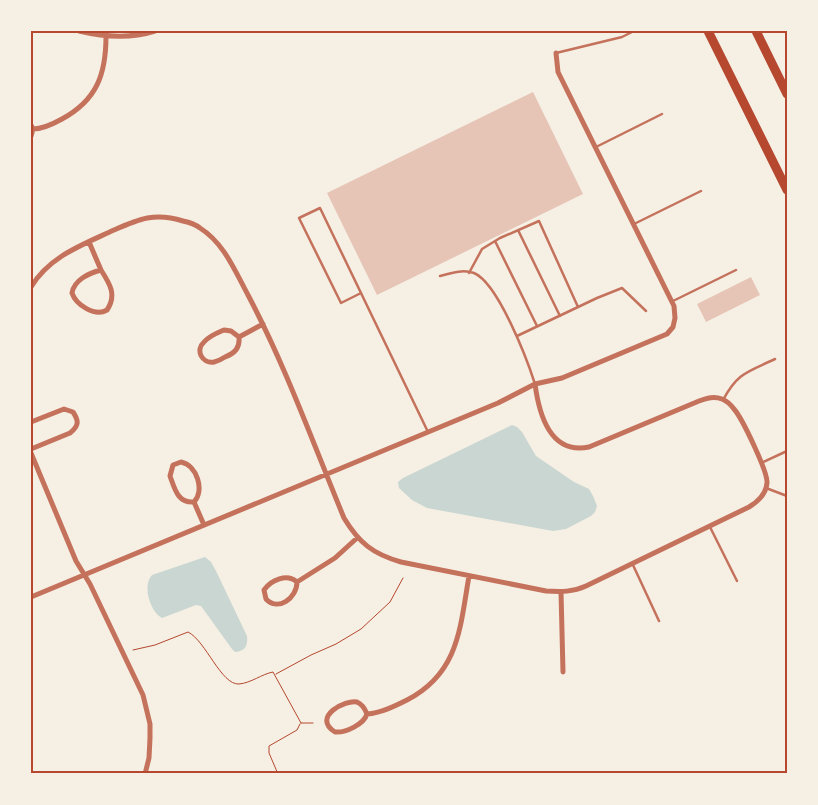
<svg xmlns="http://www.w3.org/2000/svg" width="818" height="805" viewBox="0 0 818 805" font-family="'Asap Condensed',sans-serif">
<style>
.water{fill:#c9d6d2}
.building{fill:#e6c5b7}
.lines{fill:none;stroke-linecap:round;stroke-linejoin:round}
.path{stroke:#b5482f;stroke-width:1}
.service{stroke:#c5725c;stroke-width:2.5}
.minor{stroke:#c5725c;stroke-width:5}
.motorway{stroke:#b5482f;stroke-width:9}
.neatline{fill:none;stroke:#b5482f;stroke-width:2}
</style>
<rect width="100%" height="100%" fill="#f6efe4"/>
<path class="water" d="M512,425L517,427L522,432L536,456L574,482L589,489L593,496L597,506L595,512L591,516L566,529L553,531L427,508L412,500L399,488L398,482L403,478Z
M205,557L211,562L216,571L247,636C248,646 245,651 235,652L232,649L201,606L196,605L162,618C150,612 142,585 152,575Z"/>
<path class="building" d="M533,92L583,194L377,295L327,193Z
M751,277L760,295L706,322L697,304Z"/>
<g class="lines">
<path class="path" d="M133,650L155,645L188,632C206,641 221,685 239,684C251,683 262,674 273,672L301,723
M276,674L311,655L336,644L361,629L390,602L403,578
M301,723H313
M278,774L269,753V746L297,730L300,724"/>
<path class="service" d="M556,53L622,37L634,31
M596,147L662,114
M634,224L701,191
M518,230L560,316
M495,241L537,326
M469,273L482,249L500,238L539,221L578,307
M440,276C451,273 463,269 474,273C498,283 527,359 535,384
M361,293L341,303L299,218L320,208L428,432
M673,301L736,270
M517,336L597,298L622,288L646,311
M723,400C738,372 748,372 775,359
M761,463L787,451
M766,488L787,496
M710,527L737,581
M633,565L659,621"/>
<path class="minor" d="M79,31C104,37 130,39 155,31
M31,125L33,129L31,136
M33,129C43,129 53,124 62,119C97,100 106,74 106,36
M89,242L101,270
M101,270C110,284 117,295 107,310C95,317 76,305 72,293C74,280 89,273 101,270Z
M31,287C50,256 82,245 114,230C139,219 155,212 183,221C188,222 195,224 200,228C224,243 235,271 248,295C286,367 313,443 344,518C359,543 373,554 401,562L546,591C561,592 573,592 586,586L749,507C759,501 766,494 767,483C768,472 742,418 734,409C731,405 727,401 722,399C714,396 707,398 699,401L589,447C550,455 539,414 535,384
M224,330L231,331L239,337C240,348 235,353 225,357C222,359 218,361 214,362C202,364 195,350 204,342C209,336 217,333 224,330Z
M239,337L263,324
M31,422L64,409L73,412C79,421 79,426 70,433L31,449
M31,453L76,561L90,584L143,695L150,724V738L149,758L145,774
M181,462C197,465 205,491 194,502C178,503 175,490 170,476L173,465Z
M194,502L204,525
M297,582C287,573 271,580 264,590L266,599C278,612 297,598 297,582L335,558L357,538
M561,592L563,672
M31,597L498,403L535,384L562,378L667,334L673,327L675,318L674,306L558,72L556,53
M367,714C365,709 362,704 357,702C346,699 311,717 335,732C346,733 364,724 367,714C381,713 395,706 407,700C459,673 460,628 469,576"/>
<path class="motorway" d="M708,31L787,190
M756,31L787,94"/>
</g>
<rect width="818" height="805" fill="none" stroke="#f6efe4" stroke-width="65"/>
<rect x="32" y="32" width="754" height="740" class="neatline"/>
</svg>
